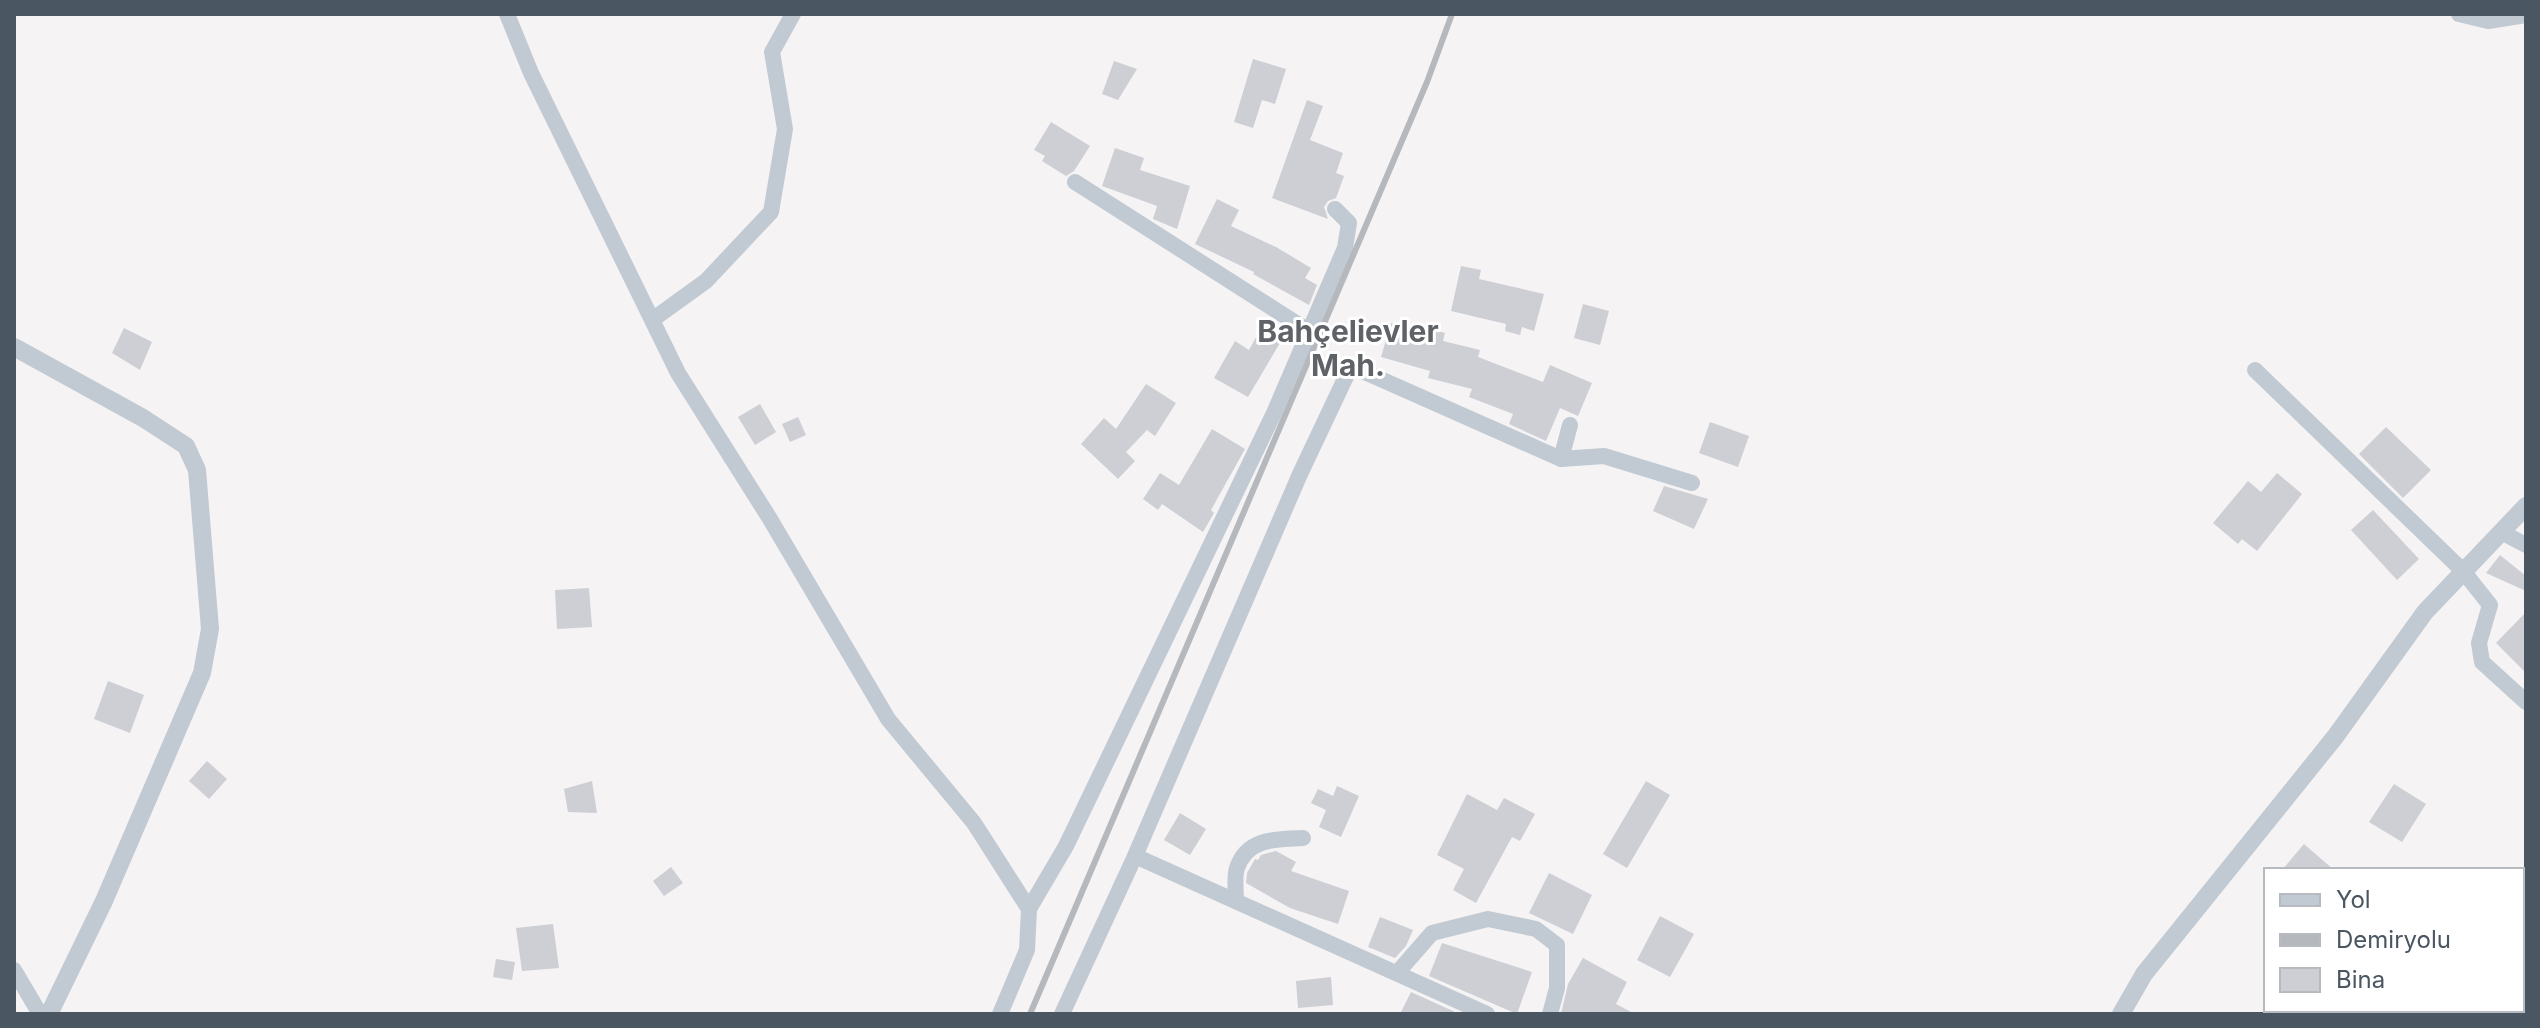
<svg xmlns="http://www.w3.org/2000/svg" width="2540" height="1028" viewBox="0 0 2540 1028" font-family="Inter,sans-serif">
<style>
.building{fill:#cdcfd5}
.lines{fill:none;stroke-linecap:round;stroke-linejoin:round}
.minor{stroke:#c1cad2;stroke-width:16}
.tertiary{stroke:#c1cad2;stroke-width:18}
.rail{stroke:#b5b8bd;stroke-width:6}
.labels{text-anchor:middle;stroke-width:6;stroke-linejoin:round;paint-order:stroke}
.district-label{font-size:30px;font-weight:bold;fill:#5f6368;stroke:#fff}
</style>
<rect width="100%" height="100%" fill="#f5f3f3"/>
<path class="building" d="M1253,59L1286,69L1275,104L1262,100L1253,128L1234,122Z
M1114,61L1137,69L1118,100L1102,94Z
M1307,100L1323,106L1310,140L1343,153L1336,173L1344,176L1336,198L1328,201L1324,207L1328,219L1272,198Z
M1051,122L1090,146L1074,171L1066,176L1042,161L1045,156L1034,150Z
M1115,148L1144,158L1140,170L1190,186L1177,229L1153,219L1157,206L1102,186Z
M1217,199L1239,210L1231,226L1276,247L1311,268L1305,278L1317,285L1309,305L1253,274L1254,272L1195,244Z
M1461,266L1481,270L1479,279L1544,294L1534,331L1522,327L1520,335L1505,331L1506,324L1451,311Z
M1583,304L1609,311L1600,345L1574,338Z
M1266,319L1287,331L1248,397L1214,378L1235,341L1249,350Z
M1391,323L1423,333L1424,327L1445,333L1443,341L1480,350L1478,357L1543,382L1550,365L1592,383L1578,416L1560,408L1546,441L1509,424L1513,414L1469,397L1472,389L1428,378L1430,371L1381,357Z
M124,328L152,342L140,370L112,353Z
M1146,384L1176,403L1155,436L1147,430L1126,452L1135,461L1118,479L1081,444L1104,418L1116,429Z
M760,404L776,432L755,445L738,417Z
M798,417L806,435L790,442L782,424Z
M1710,422L1749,436L1738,467L1699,453Z
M2386,427L2431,470L2403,498L2359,454Z
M1212,429L1245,449L1211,510L1214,513L1203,532L1162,504L1158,510L1143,499L1160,473L1179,485Z
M2277,473L2302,494L2257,551L2242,539L2238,544L2213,523L2248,481L2261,492Z
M1664,486L1708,499L1694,529L1653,511Z
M2373,510L2419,559L2397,580L2351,530Z
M2500,555L2526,576V591L2486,573Z
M589,588L592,627L557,629L555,590Z
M2526,612V673L2496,643Z
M108,681L144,695L130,733L94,719Z
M207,761L227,779L209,799L189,781Z
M592,781L597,813L568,812L564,789Z
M1646,781L1670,795L1627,868L1603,854Z
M2394,784L2426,804L2402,842L2369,822Z
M1337,786L1359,796L1341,837L1319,827L1326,810L1311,803L1318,789L1333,796Z
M1467,794L1497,810L1504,798L1535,814L1520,841L1512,837L1476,903L1453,890L1464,869L1437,855Z
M1180,813L1206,829L1190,855L1164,840Z
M2304,844L2334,870H2282Z
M1276,851L1296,862L1291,871L1349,891L1338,924L1290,908L1246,883L1247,873L1255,859L1258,860L1261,855Z
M671,867L683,883L664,896L653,881Z
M1549,873L1592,895L1573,934L1529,913Z
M1660,916L1694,934L1670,977L1637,960Z
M1380,917L1413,930L1406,946L1395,958L1368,947Z
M553,924L559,968L522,971L516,928Z
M1442,943L1532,972L1517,1014L1429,976Z
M1583,958L1627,982L1616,1004L1635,1014H1561L1568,984Z
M496,959L515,962L512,980L493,977Z
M1331,977L1333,1005L1298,1008L1296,981Z
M1411,992L1453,1011L1456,1014H1400Z"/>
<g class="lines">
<path class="minor" d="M507,14L531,73L678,373L770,519L888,719L974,823L1029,909L1027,950L1000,1014
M2459,14L2488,21L2526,15
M1075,182L1310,332
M652,320L706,281L771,212L785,129L772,52L793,14
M2255,370L2463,571L2490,605L2479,643L2482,662L2526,702
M1561,459L1570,425
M2501,532L2526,545
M1236,901C1236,891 1234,877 1237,868C1247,838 1276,839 1303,838
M1029,909L1066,846L1274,413L1345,248L1349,223L1335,209
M14,970L40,1014
M1397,973L1432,933L1488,919L1536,929L1557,945V988L1550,1014
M1062,1014L1135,856
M1487,1014L1135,856L1300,474L1351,366L1561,459L1604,456L1692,483"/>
<path class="tertiary" d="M14,347L143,418L186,446L197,470L210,629L202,673L104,901L49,1014
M2121,1014L2144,974L2335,737L2425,612L2526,506"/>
<path class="rail" d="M1030,1014L1427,82L1452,14"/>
</g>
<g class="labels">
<g class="district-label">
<text x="1348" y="342">Bahçelievler<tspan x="1348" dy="34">Mah.</tspan></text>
</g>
</g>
<rect width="2540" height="1028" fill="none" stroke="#4a5661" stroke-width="32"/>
<rect x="2264" y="868" width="260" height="144" fill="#ffffff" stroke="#b7bbc0" stroke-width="2"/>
<rect x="2280" y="894" width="40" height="12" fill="#c1cad2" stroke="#b7bbc0" stroke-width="2"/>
<text x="2336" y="908" font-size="24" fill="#4a5661">Yol</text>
<rect x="2280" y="934" width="40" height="12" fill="#b5b8bd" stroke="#b7bbc0" stroke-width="2"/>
<text x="2336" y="948" font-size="24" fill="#4a5661">Demiryolu</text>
<rect x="2280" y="968" width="40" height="24" fill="#cdcfd5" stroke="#b7bbc0" stroke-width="2"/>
<text x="2336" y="988" font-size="24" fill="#4a5661">Bina</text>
</svg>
